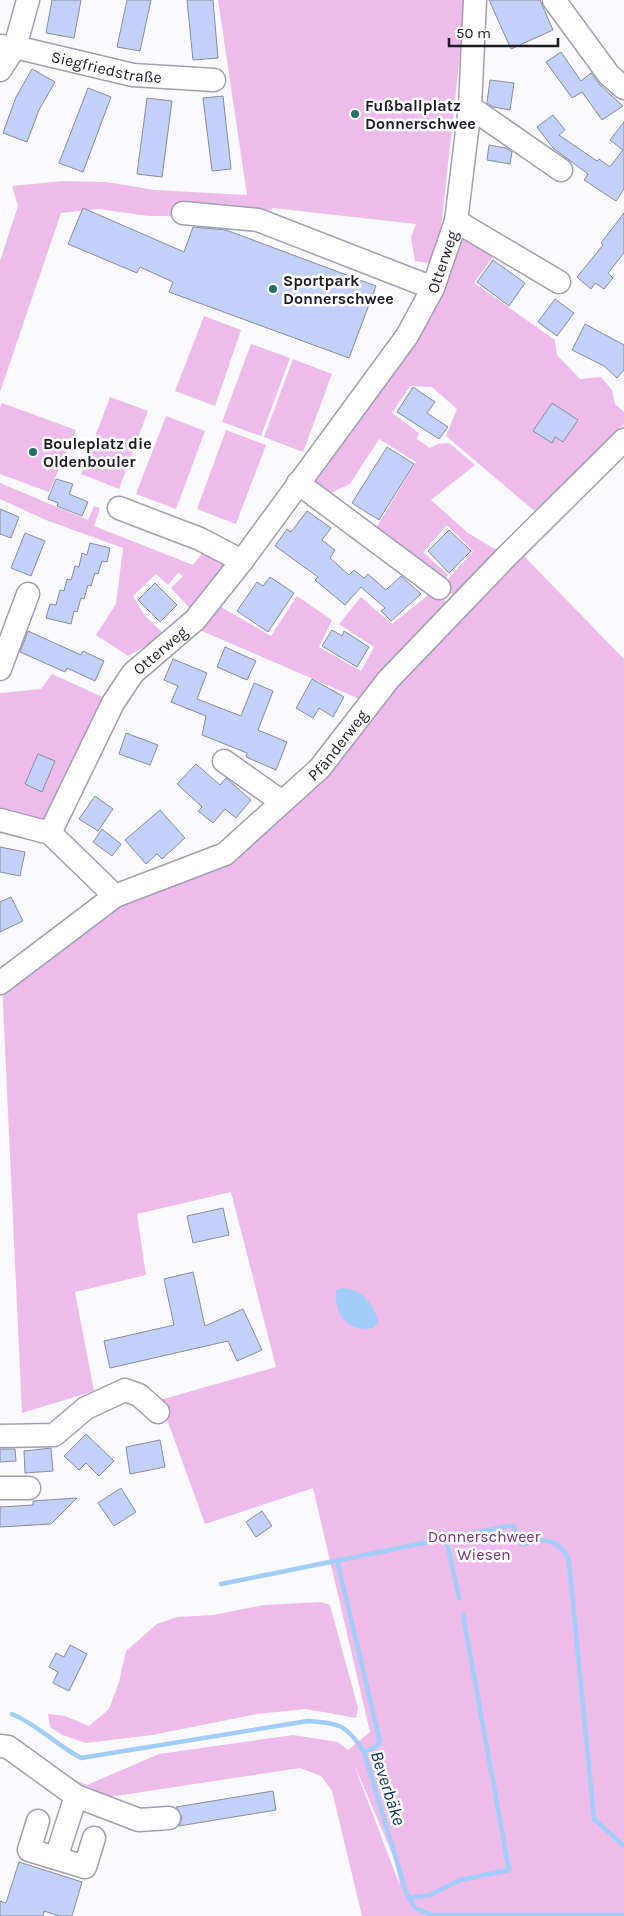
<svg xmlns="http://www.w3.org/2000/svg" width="624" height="1916" viewBox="0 0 624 1916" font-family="Karla,sans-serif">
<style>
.green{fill:#edbcea;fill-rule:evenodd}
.water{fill:#a2cdf9}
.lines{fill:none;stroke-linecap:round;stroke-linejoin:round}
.stream{stroke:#a2cdf9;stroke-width:4.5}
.building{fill:#c3d1f9;stroke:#868c9c}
.minor-casing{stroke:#a09fb0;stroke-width:25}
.minor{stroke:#fff;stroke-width:22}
.poi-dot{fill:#236e6a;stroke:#fff;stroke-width:2}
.labels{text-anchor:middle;stroke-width:5;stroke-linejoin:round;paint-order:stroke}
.street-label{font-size:16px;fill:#1c1b22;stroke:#fff}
.poi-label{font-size:16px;font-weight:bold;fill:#1c1b22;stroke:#fff;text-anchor:start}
.park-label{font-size:16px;fill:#763474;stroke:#fff}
.water-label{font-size:18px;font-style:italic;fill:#083053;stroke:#fff}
</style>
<rect width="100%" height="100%" fill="#faf9fd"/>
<path class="green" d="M218,0H466L439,246L429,263L415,261L411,238L416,224L273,208L261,216H149L98,209L61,213L0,392V261L18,206L12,186L64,181L106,182L155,190L247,195Z
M463,227L495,254L474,283L555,340L557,355L580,379L601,377L612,390L615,404L624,412V424L538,514L446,436L457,409L432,387L410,386L392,413L419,433L417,439L430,448L438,444L449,443L475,465L431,500L468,533L498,551L459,600L442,586L473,551L447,525L423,552L448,575L441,584L373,533L416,462L379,439L350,484L324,496L304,482Z
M204,316L241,330L215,406L175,391Z
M251,344L290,358L261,436L222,422Z
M293,359L332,374L303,452L264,437Z
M110,397L148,411L119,489L81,474Z
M2,403L76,430L49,492L0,474V408Z
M166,416L205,431L176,509L136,494Z
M226,430L266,445L236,524L197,509Z
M0,483L88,520L94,506L100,508L94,526L193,565L208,546L238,562L195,614L171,588L183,576L178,573L168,585L156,574L133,596L145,616L163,633L158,639L128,656L96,635L116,604L123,548L46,520L0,499Z
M520,552L624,659V1916H362L332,1791L321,1776L300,1768L109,1797L65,1776L87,1785L159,1754L293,1735L338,1742L348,1750L370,1732L313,1488L205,1524L160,1400L276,1367L231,1192L137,1214L146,1275L75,1292L94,1391L22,1413L2,984L125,898L231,857L392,681ZM353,1762L395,1860L400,1886Z
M432,592L451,605L362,700L195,628L214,603L271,636L297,596L332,620L319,647L361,671L374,647L339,624L361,597L392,624Z
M52,674L109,700L46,828L0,815V693L41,689Z
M321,1602L330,1605L358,1708L356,1718L306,1709L257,1714L152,1735L86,1743L62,1735L50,1727L48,1714L65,1716L89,1726L109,1709L119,1682L126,1651L157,1624L177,1617L213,1615L264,1605Z"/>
<path class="water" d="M344,1288C364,1290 372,1304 379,1322L373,1328C347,1333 334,1314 336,1290Z"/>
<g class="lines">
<path class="stream" d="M446,1538L459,1598
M337,1560L380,1742L376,1747L364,1752
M221,1584L508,1526H513L522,1544C527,1544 529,1542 534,1541C549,1537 566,1547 569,1562L594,1819L624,1846
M12,1714C38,1725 56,1745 81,1758L308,1721C340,1723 347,1725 364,1752L406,1892L415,1908L432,1915H624
M409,1898L430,1895L460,1880L509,1870L463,1615"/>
</g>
<path class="building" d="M52,0H81L74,38L46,33Z
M127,0H151L140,51L117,47Z
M187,0H213L218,58L193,60Z
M489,0H540L553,30L511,49Z
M561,52L581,81L591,73L600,85L623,106L602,120L582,92L572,98L546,62Z
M32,69L55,82L39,110L27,142L3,133L16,97Z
M490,80L514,83L510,110L493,107L487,103Z
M88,88L111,97L83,172L59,163Z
M223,96L231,169L212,171L203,98Z
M147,98L172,101L162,177L137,174Z
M553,115L565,130L559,135L597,161L599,159L610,167L623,150L610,140L624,122V189L616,201L584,180L588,174L553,148L537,127Z
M489,145L506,148L512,152L510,164L487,160Z
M83,208L184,252L193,227L226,230L376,286L349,358L169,292L173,282L140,267L137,273L68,244Z
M624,213V253L608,273L613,278L604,289L595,283L591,289L577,277L603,245L601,243Z
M493,260L525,283L509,306L477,282Z
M555,299L574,313L557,336L538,322Z
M585,324L624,345V370L617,378L604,366L572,350Z
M413,387L435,402L427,413L448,427L439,439L397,412Z
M552,403L578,420L563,442L555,437L552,443L533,431Z
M387,447L414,464L379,520L352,503Z
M56,479L73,484L69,494L88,502L82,516L57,506L58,503L48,499Z
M0,509L19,517L11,538L0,534Z
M307,511L331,528L322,540L335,550L330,558L349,575L354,570L364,578L368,574L386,590L401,576L421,594L391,621L381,611L385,608L361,587L345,605L315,580L318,577L275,546L287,529L291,532Z
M449,530L471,551L449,573L428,551Z
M25,533L45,541L31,576L11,568Z
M90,543L110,548L107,562L102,561L98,574L95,573L91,586L88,585L84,599L81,598L77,612L74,611L71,624L46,618L50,604L56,605L60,590L64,591L67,579L71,580L75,566L79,567L82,553L87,555Z
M270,577L294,593L268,632L237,611L257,582L263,586Z
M155,583L177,605L160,622L138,600Z
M332,630L342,636L344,631L369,647L357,667L322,646Z
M28,631L81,655L83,651L104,661L95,681L67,668L65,672L20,652Z
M225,647L256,661L247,680L217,667Z
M173,659L207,673L197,699L241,716L254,683L273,691L258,730L287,742L276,770L246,757L247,753L202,735L206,716L171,702L178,686L164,680Z
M312,679L344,697L333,717L319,708L313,718L296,708Z
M126,733L158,745L150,765L119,754Z
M38,754L55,761L42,792L25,784Z
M196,764L220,785L226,778L251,800L236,818L225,809L213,823L198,811L202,807L177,784Z
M95,796L113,809L98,831L79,819Z
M160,810L185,838L162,859L157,854L146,864L125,840Z
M102,829L121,844L112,856L93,842Z
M0,847L25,852L20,876L0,872Z
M11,897L23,921L0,932V902Z
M223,1208L229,1235L193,1243L187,1216Z
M193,1272L205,1326L243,1309L262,1350L237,1361L228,1341L110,1368L104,1341L174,1325L164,1279Z
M86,1434L114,1461L99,1476L86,1463L79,1470L64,1456Z
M160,1440L165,1467L130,1474L126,1447Z
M51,1448L53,1471L25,1473L24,1451Z
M0,1449H15L16,1461L0,1462Z
M121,1488L136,1512L114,1526L98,1503Z
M77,1498L51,1524L0,1527V1507L33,1505V1501Z
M262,1511L272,1526L256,1537L246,1522Z
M70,1645L87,1654L69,1691L53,1683L58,1672L49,1667L56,1653L64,1657Z
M273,1791L276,1810L179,1826L182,1817L176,1807Z
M19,1862L82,1882L72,1916H59L44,1911L43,1916H0V1901L6,1903Z"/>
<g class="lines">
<defs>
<g id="minor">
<path d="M554,0L609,75L624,88"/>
<path id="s1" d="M0,46L15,47L133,75L214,80"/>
<path d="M0,70L15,47L28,0"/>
<path d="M470,107L561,170"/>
<path d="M183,213L258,220L433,288"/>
<path d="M456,221L559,282"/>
<path d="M298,483L439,588"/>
<path d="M119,508L200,539L242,561"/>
<path d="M0,669L28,594"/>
<path d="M224,761L282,802"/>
<path d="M0,820L50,833L115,896"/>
<path id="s2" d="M50,833L113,703L133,673L195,620L242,561L407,336L433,288L456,221L470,107L475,0"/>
<path id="s3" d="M0,983L115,896L225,854L320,768L388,680L504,559L624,440"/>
<path d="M0,1436L54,1435L86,1408L125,1390L139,1395L158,1412"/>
<path d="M0,1488H29"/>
<path d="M0,1746L8,1747L76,1796L139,1820L169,1818"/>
<path d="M38,1821L29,1850L85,1867L94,1838"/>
<path d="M56,1858L76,1796"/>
</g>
</defs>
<use href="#minor" class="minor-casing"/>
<use href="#minor" class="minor"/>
</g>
<g class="poi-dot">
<circle cx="355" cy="114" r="5"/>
<circle cx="273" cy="289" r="5"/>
<circle cx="33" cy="452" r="5"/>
</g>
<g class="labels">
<g class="street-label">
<text dy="6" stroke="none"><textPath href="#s1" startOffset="109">Siegfriedstraße</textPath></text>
<text dy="6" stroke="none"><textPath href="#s2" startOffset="699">Otterweg</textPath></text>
<text dy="6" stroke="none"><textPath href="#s2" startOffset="216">Otterweg</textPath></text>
<text dy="6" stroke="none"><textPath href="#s3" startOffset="419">Pfänderweg</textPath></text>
</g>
<g class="poi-label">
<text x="365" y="111">Fußballplatz<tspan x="365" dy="18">Donnerschwee</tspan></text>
<text x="283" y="286">Sportpark<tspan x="283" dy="18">Donnerschwee</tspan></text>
<text x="43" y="449">Bouleplatz die<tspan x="43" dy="18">Oldenbouler</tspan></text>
</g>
<g class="park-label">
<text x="484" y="1542">Donnerschweer<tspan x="484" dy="18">Wiesen</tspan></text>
</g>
<g class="water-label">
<text transform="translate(388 1788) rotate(72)" y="6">Beverbäke</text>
</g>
</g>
<path d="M449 38v8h109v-8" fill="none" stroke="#1c1b22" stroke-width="2.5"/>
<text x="456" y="38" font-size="15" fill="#1c1b22" stroke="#ffffff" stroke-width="4" paint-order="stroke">50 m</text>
</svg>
